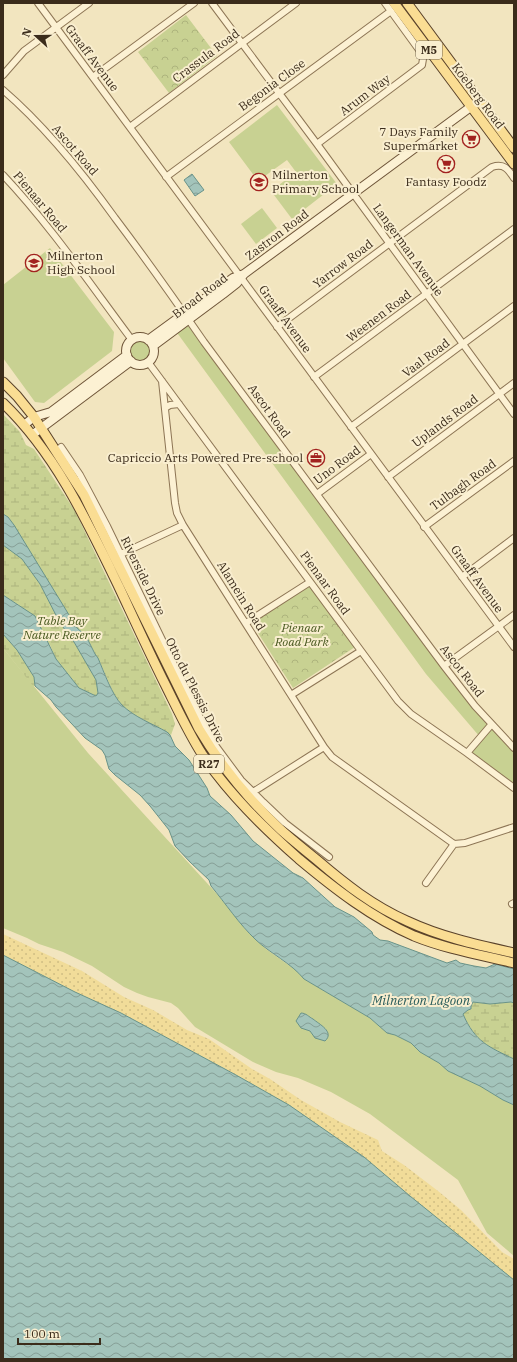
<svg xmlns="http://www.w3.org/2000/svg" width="517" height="1362" viewBox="0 0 517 1362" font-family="'IBM Plex Serif',serif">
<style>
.green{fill:#c8d192}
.forest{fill:url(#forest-crowns)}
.wetland{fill:url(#wetland-marsh)}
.sand{fill:url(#sand-dots)}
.water{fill:url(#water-waves);stroke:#699389}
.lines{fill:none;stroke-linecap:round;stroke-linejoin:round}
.street-casing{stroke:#8d7555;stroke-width:8}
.secondary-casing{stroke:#6f5539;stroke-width:10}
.primary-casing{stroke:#5a422a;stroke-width:11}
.street{stroke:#fcf1d3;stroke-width:6}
.secondary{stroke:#fcf1d3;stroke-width:8}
.primary{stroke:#fadd93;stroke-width:9}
.labels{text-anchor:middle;stroke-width:4;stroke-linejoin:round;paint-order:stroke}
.shield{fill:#f9eecf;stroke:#746651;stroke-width:1}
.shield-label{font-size:11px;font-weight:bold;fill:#3b2c1b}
.street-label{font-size:12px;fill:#3b2c1b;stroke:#f9eecf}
.poi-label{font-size:12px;fill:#3b2c1b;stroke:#f9eecf;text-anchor:end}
.park-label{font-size:12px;font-style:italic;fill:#495920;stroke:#f9eecf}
.water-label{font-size:13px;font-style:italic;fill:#295c5b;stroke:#f9eecf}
</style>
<defs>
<pattern id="forest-crowns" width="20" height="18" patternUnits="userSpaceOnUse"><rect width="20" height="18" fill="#c8d192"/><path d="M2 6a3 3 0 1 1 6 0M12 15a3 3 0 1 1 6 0" fill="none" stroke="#adb47d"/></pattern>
<pattern id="wetland-marsh" width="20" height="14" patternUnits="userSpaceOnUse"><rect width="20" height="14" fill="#c8d192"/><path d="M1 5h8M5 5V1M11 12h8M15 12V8" fill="none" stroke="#adb47d"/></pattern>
<pattern id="sand-dots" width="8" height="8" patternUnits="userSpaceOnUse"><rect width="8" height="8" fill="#f1dc99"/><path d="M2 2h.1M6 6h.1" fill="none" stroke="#d0bd83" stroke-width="1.8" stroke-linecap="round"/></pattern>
<pattern id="water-waves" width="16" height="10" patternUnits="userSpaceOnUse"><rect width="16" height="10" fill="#a3c4bb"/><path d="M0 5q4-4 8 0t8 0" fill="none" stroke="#869f97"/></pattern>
</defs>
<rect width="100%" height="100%" fill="#f2e5bf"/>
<path class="green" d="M277,105L337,184L292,219L271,191L296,172L287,160L258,181L229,142Z
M262,208L277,228L256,244L241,224Z
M50,248L114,332L112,351L44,403L35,402L3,358V285Z
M189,320L444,666L514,748V788L467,753L480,737L426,674L175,330Z
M130 351a10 10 0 1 1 20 0a10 10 0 1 1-20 0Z
M3,648L88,753L217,894L246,930L266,949L297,971L304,979L370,1018L387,1033L395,1035L411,1043L420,1052L439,1063L448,1071L480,1086L503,1100L514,1105V1256L487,1233L458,1180L370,1114L331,1092L298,1078L276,1072L253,1062L195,1027L178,1008L171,1003L148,997L137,993L124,987L92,966L63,952L39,944L27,938L3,928Z"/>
<path class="forest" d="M186,15L217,56L169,93L138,52Z
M309,585L355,647L293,688L251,622Z"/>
<path class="wetland" d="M3,414L20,432L26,445L34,449L75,511L172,714L175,724L171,735L133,714L121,705L113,692L98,658L95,654L86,636L77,628L8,517L3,514Z
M3,545L22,559L40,584L60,623L74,642L96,680L98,693L96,696L79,688L56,659L50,645L19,605L4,596Z
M3,634L17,650L34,677L35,686H33L3,648Z
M473,1002L490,1004L511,1002L514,1003V1059C488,1047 476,1042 463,1014L468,1010H471V1006Z"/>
<path class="sand" d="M3,934L82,971L124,997L153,1010L187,1030L209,1039L252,1069L270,1079L301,1100L340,1122L378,1140L382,1151L404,1165L438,1191L461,1210L502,1252L514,1259V1314L3,970Z"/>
<path class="water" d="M192,174L204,190L195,196L184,180Z
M3,514L8,517L14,525L77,628L86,636L95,654L98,658C104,672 112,695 122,705C134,717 153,724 167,732L170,735L175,746L189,760L207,788L210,796L231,815L253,841L293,873L303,878L335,907L354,917L372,932L373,935L380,940L388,941L447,963L456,960L460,963L474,966L486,968L495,964L514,969V1003L511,1002L490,1004L473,1002L471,1006V1009L468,1010L463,1014C475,1042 489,1047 514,1059V1105L503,1100L480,1086L448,1071L439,1063L420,1052L411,1043L395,1035L387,1033L370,1018L304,979C291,963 271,954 256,940C239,924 226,904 211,886L209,880L190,862L175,846L169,830L150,806L140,795L115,775L109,769L105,755L102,750L85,738L56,707L51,700L35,686L34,677L17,650L3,634V595L35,616L56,659L79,688L96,696L98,693L96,680L74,642L60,623L40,584L22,559L3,545Z
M3,955L75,992L121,1013L236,1075L289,1105L364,1157L410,1196L514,1280V1359H3Z
M301,1013C306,1013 309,1017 313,1019C319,1024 335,1032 325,1041L315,1038L310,1031L301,1028L296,1021Z"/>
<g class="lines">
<defs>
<path id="street" d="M38,3L514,647
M212,3L317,144L514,414
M3,75L24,51L89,3
M93,77L194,3
M3,90C46,127 82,172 115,218C146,259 175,300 204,342L444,666L475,706L514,748
M130,127L296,3
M317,144L422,65L423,59L422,54L385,3
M3,175C51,226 90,284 132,340
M166,177L391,11
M277,327L492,167C504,163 508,169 514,178
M148,362L398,701L411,714L467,753L514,788
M314,377L514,229
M162,381L175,503L177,513L183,525L324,747L332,757L454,844
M165,408L170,405L179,404
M351,427L514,306
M61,447L80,475L107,526L197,712L215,745L241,780L263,802L285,823L329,857
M388,477L514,383
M317,494L371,454
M424,527L514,461
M121,554L183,525
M462,577L514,538
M246,623L310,582
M444,666L514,615
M291,695L361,651
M467,753L491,725
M253,792L324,747
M426,883L454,844L465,843L514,827
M512,904L514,903"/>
<path id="secondary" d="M126 351a14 14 0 1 1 28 0a14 14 0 1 1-28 0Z
M148,340L233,278L244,274
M153,346L223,294L237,283L244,274L476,103
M24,425L34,417L51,412L127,355
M32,435L131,361"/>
<path id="primary" d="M394,3L514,164
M407,3L514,148
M3,382L17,396L34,417L84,495L199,729C221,766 248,799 280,829C292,840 305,850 317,860C345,884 373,906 407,921C441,937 478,945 514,953
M3,403C56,454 87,521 119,587C134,619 149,652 165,684C177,708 188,732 202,754C229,794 263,827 299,859C335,889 371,917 414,936C446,949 481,955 514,963"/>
</defs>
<use href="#street" class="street-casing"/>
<use href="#secondary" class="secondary-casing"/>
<use href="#primary" class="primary-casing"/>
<use href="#street" class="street"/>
<use href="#secondary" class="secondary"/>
<use href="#primary" class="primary"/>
</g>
<defs>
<symbol id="supermarket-ring" viewBox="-11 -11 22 22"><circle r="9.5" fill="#f9eecf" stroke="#a2221f" stroke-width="1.5"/><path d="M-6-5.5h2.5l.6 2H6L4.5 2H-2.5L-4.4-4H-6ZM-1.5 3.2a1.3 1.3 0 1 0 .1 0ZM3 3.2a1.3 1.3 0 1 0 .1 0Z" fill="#a2221f"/></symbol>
<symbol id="school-ring" viewBox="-11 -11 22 22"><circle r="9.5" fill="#f9eecf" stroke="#a2221f" stroke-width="1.5"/><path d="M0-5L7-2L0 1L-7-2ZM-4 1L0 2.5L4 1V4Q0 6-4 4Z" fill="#a2221f"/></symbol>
<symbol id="office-ring" viewBox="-11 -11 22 22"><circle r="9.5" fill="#f9eecf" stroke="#a2221f" stroke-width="1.5"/><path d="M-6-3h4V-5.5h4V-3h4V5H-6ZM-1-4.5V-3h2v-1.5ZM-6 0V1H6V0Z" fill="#a2221f"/></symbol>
</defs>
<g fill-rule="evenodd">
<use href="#supermarket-ring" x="461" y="129" width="20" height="20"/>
<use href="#supermarket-ring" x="436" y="154" width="20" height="20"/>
<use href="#school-ring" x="249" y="172" width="20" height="20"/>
<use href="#school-ring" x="24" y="253" width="20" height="20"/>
<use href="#office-ring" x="306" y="448" width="20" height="20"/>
</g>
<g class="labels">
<g class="shield">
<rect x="416" y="41" width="26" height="18" rx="3"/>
<rect x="194" y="755" width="30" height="18" rx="3"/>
</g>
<g class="shield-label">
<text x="429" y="54">M5</text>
<text x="209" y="768">R27</text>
</g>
<g class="street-label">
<text transform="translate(206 56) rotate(-37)" y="4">Crassula Road</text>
<text transform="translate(92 58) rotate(53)" y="4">Graaff Avenue</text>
<text transform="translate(272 85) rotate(-36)" y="4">Begonia Close</text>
<text transform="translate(365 95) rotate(-37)" y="4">Arum Way</text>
<text transform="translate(478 96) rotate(53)" y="4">Koeberg Road</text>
<text transform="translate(75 150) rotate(49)" y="4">Ascot Road</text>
<text transform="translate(40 202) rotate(50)" y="4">Pienaar Road</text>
<text transform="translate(277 235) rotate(-37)" y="4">Zastron Road</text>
<text transform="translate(408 250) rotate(54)" y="4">Langerman Avenue</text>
<text transform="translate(343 264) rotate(-37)" y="4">Yarrow Road</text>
<text transform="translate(200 296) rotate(-37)" y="4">Broad Road</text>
<text transform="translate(379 316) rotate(-37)" y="4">Weenen Road</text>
<text transform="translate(285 319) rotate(54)" y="4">Graaff Avenue</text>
<text transform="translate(426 358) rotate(-37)" y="4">Vaal Road</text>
<text transform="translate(269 411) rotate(54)" y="4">Ascot Road</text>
<text transform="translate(445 421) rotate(-37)" y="4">Uplands Road</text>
<text transform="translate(337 465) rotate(-37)" y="4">Uno Road</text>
<text transform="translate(463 485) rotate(-36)" y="4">Tulbagh Road</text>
<text transform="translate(143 576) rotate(64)" y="4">Riverside Drive</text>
<text transform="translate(477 579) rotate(54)" y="4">Graaff Avenue</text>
<text transform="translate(325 583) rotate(54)" y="4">Pienaar Road</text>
<text transform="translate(241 596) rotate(58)" y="4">Alamein Road</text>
<text transform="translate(462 671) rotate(52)" y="4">Ascot Road</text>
<text transform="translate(195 690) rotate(63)" y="4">Otto du Plessis Drive</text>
</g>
<g class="poi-label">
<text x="458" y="136">7 Days Family<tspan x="458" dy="14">Supermarket</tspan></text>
<text x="272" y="179" text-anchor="start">Milnerton<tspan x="272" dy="14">Primary School</tspan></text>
<text x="446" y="186" text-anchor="middle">Fantasy Foodz</text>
<text x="47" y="260" text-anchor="start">Milnerton<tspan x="47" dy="14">High School</tspan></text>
<text x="303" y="462">Capriccio Arts Powered Pre-school</text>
</g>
<g class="park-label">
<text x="62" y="625">Table Bay<tspan x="62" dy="14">Nature Reserve</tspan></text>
<text x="302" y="632">Pienaar<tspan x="302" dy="14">Road Park</tspan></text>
</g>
<g class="water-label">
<text x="421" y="1005">Milnerton Lagoon</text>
</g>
</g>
<rect width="517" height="1362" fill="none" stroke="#3b2c1b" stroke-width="8"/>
<g transform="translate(36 36) rotate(291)" stroke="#f9eecf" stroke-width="3" paint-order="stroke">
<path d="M0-3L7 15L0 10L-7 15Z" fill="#3b2c1b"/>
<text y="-6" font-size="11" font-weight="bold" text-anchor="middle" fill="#3b2c1b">N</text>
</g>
<path d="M18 1338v6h82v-6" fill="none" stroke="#3b2c1b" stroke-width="2"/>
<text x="24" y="1338" font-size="12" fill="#3b2c1b" stroke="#f9eecf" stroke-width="3" paint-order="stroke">100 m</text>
</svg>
